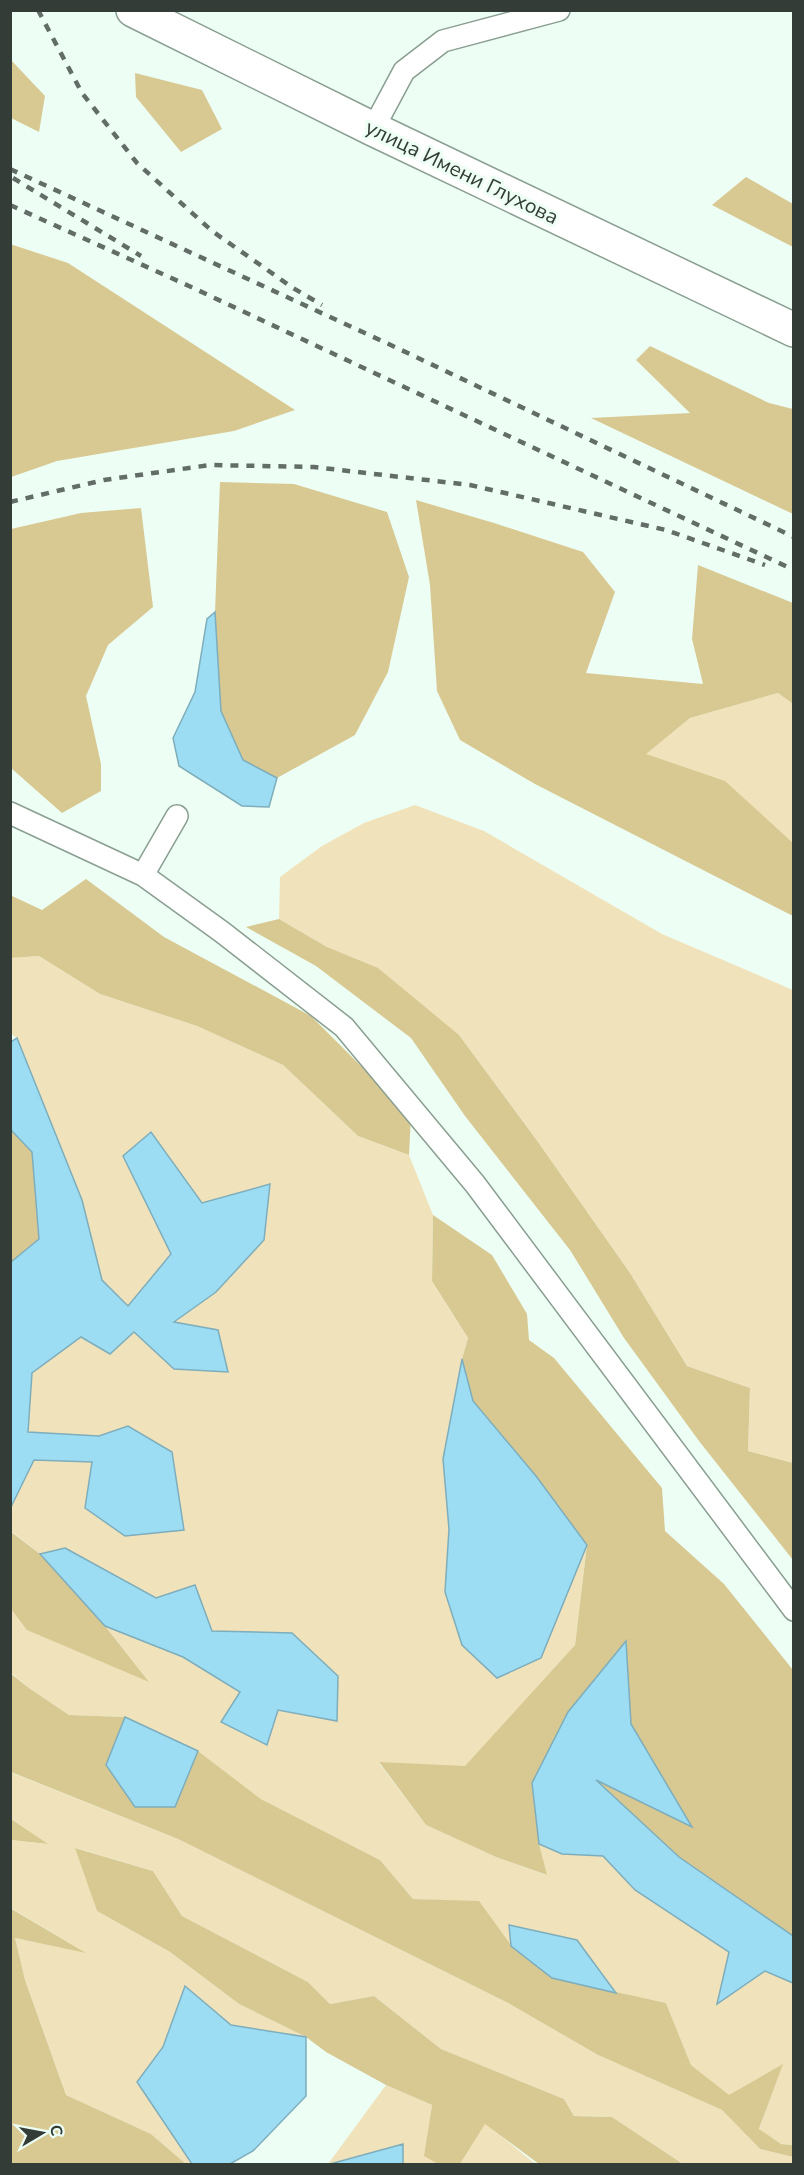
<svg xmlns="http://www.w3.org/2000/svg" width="804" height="2175" viewBox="0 0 804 2175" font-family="'Nunito Sans',sans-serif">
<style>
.green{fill:#f0e3bb}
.forest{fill:#d8c993}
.water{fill:#9dddf4;stroke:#7eadbb;stroke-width:1.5}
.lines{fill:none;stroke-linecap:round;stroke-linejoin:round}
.service-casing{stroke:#8a9e91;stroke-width:24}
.minor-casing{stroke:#8a9e91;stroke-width:36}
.service{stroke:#fff;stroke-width:21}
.minor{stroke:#fff;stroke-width:33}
.rail{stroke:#636d67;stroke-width:4.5;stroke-dasharray:8 8;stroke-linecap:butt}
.labels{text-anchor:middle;stroke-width:6;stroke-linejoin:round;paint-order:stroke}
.street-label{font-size:21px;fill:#343c37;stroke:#edfef4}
</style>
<rect width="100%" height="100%" fill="#edfef4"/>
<path class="green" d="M778,693L793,704V843L645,754L690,718Z
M415,805L484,831L662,934L793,990V1463L748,1451L750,1388L687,1366L630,1273L538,1142L459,1035L327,947L279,919L280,877L322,846L364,823Z
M39,956L100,994L197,1026L283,1065L358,1136L409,1155L433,1215L432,1281L468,1338L462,1359L443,1459L449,1529L445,1592L541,1658L587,1545L575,1645L465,1767L379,1763L426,1825L496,1857L546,1875L539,1844L562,1854L603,1856L635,1890L730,1952L718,2003L765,1971L793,1983V2145L781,2144L759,2130L782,2065L729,2096L691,2065L666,2003L616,1993L577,1940L509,1925L511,1946L479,1902L413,1899L380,1860L261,1799L198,1751L125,1717L69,1715L29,1688L11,1673V1609L28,1630L148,1681L105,1626L183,1657L240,1692L267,1744L278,1710L337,1721L292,1633L211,1631L65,1548L40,1554L11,1531L10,1507L34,1460L92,1462L128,1426L99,1436L28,1432L32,1373L81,1337L134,1332L174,1369V1323L216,1292L270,1185L202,1203L151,1132L123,1156L171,1254L128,1306L102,1280L82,1200L17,1038L11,1034V958Z
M10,1772L178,1839L508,2003L598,2055L722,2110L760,2149L793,2157V2164H683L612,2117L574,2116L564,2099L441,2049L374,1996L330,2004L308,1982L182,1916L153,1871L76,1848L97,1911L170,1952L239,2004L306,2037L231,2025L184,1987L163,2047L137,2082L192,2164H186L151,2134L66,2095L25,1980L15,1938L84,1952L11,1908V1840L47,1844L11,1819Z
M386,2085L432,2105L425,2155L438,2164H403V2144L328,2164Z
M485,2123L533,2162L539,2164H460Z"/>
<path class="forest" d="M11,60L45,96L39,132L11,118Z
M135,73L202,90L222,129L181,152L136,97Z
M746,177L793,204V247L712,205Z
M10,244L68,263L295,410L234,431L57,461L11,477Z
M650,346L769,403L793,409V514L591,418L690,413L636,360Z
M220,482L294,484L387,512L409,577L388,672L355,735L277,778L243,760L221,711L215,612Z
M416,500L494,523L583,552L615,592L586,673L703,684L692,639L698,565L793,603V704L778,693L690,718L646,754L725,781L793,843V916L535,784L460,740L437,691L430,585Z
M141,508L153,607L108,645L86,696L101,764V791L62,813L11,768V529L81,513Z
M86,879L164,937L311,1016L411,1116L409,1155L358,1136L283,1065L197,1026L100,994L39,956L11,958L10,895L42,910Z
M279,919L327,947L378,968L459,1035L538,1142L630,1273L687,1366L750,1388L748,1451L793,1463V1560L699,1441L624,1338L570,1250L465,1116L411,1038L316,966L246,927Z
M11,1130L32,1151L39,1239L11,1262Z
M433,1215L492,1255L527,1314L529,1340L554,1358L662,1488L665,1531L724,1584L793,1670V1936L679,1857L594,1778L691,1826L631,1724L626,1642L568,1712L532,1783L539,1844L547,1875L496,1857L426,1825L379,1762L465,1766L575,1645L587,1545L536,1476L473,1401L462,1359L468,1338L432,1281Z
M10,1531L40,1554L105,1626L149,1682L27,1630L11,1609Z
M10,1673L29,1688L69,1715L125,1717L106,1765L175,1807L198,1751L261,1799L380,1860L413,1899L479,1901L511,1945L552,1978L666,2003L691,2065L729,2095L783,2064L759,2129L781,2144L793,2145V2157L760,2149L722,2110L598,2055L508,2003L178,1839L11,1772Z
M11,1819L48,1844L11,1840Z
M75,1848L153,1871L182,1916L308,1982L330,2004L374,1996L441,2049L564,2099L574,2116L612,2117L683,2164H539L485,2124L460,2164H438L424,2156L432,2105L386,2085L326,2052L306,2037L239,2004L170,1952L97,1911Z
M10,1908L86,1953L15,1938L25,1980L66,2095L151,2134L186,2164H11Z"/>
<path class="water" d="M215,612L221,711L243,760L277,778L269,807L242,806L179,766L173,738L195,692L207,619Z
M17,1038L82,1200L102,1280L128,1306L171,1254L123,1156L151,1132L202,1203L270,1184L264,1240L216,1292L174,1322L218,1330L228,1372L174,1369L134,1332L110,1354L81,1337L32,1373L28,1432L99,1436L128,1426L172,1452L184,1530L125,1536L85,1508L92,1462L34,1460L11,1507V1262L39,1239L32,1152L11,1130V1042Z
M462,1359L473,1401L536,1476L587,1545L541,1658L497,1678L462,1645L445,1592L449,1529L443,1459Z
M65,1548L156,1598L195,1585L212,1631L292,1633L338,1676L337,1721L278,1710L267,1745L221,1722L240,1692L183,1657L105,1626L40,1554Z
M626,1641L631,1724L692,1827L596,1780L679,1857L793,1936V1983L765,1971L717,2004L729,1952L635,1890L603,1856L562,1854L539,1844L532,1783L568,1712Z
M125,1717L198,1751L175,1807H135L106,1765Z
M509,1925L577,1940L616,1993L552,1978L511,1946Z
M185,1986L231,2025L306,2037V2096L253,2151L230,2164H192L137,2082L163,2047Z
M403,2144V2164H330Z"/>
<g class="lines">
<defs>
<path id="service" d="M373,129L404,71L443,41L559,10
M10,813L143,875L222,932L344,1027L475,1184L794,1610
M143,875L177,816"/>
<path id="minor" d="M133,10L373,129L794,330"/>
</defs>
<use href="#service" class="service-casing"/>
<use href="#minor" class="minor-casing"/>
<use href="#service" class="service"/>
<use href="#minor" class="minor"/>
<path class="rail" d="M38,10L82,93L137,163L212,231L293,288L322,305
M10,169L395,347L794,537
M13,178L141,256
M10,205L189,286L794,570
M10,502L104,480L210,465L314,467L470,485L666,530L765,565"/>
</g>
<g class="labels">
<g class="street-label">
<text transform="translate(462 172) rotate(26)" y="7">улица Имени Глухова</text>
</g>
</g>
<rect width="804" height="2175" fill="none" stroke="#343c37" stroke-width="24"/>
<g transform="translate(42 2133) rotate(80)" stroke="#edfef4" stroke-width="4.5" paint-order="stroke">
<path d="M0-4.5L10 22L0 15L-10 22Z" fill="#343c37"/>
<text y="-9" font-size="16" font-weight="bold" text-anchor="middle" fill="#343c37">С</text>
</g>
</svg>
